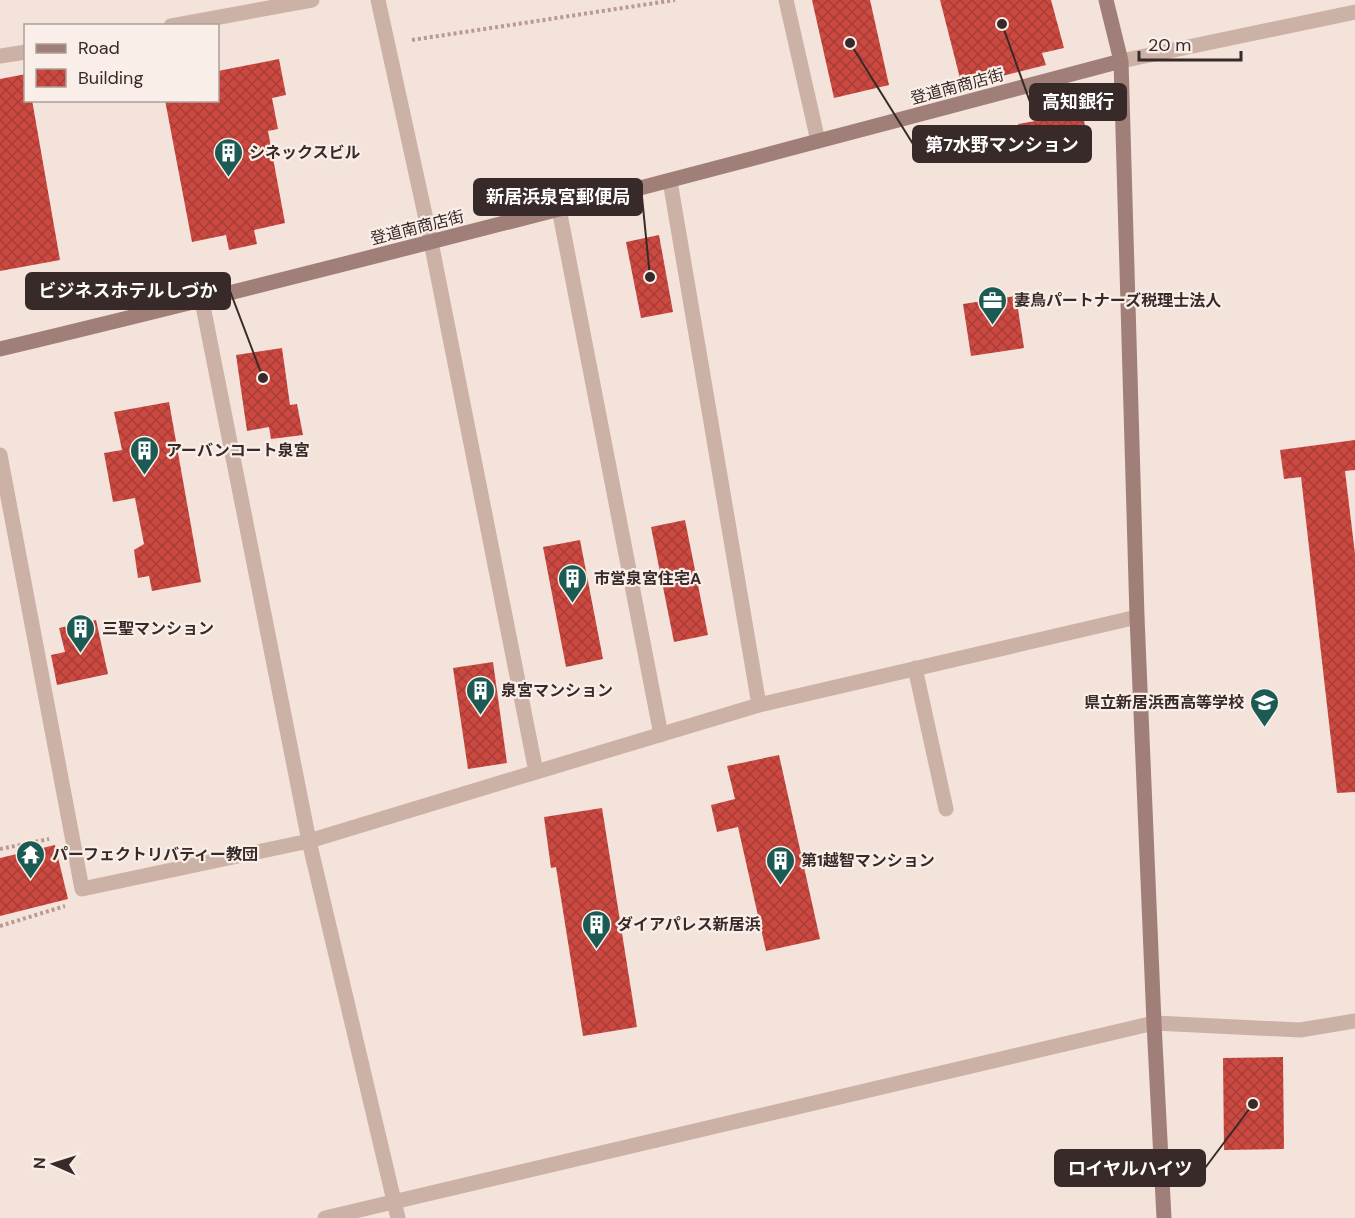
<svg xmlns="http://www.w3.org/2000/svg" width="1355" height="1218" viewBox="0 0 1355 1218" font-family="'DM Sans','Noto Sans JP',sans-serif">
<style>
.building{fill:url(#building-cross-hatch)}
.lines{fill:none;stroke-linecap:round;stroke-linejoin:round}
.path{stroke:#b89a90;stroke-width:4;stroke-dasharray:3 3;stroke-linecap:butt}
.street{stroke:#ccb1a6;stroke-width:15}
.secondary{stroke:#a07f78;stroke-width:15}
.labels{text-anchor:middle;stroke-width:4.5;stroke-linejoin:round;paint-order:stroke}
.street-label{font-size:16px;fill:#382a28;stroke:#faeee8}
.poi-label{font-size:16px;font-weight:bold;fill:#382a28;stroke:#faeee8;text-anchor:start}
.leader{fill:none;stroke:#382a28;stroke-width:2}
.callout-dot{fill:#382a28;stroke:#faeee8;stroke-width:2}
.callout{fill:#382a28;stroke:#382a28;stroke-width:2}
.callout-label{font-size:18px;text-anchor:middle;font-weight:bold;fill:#fff}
</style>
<defs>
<pattern id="building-cross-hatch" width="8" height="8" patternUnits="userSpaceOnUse" patternTransform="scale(1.5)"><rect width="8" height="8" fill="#cc4941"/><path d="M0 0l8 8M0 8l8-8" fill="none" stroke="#a73d36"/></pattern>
</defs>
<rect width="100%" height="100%" fill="#f3e3db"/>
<path class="building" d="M812,0H870L889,85L834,98Z
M940,0H1051L1064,48L1042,53L1046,65L962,86Z
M279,59L286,95L272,98L278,129L268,131L285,223L254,230L257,244L229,250L226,235L192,242L165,100H218V71Z
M26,74V100H32L60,260L0,271V79Z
M1083,113L1088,147L1024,158L1018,124Z
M659,235L673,312L641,318L626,242Z
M1016,296L1024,348L971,356L963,304Z
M282,348L290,405L297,404L303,435L271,439L269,427L247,431L236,355Z
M169,402L201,582L152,591L149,576L138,578L134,550L144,544L135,498L113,502L104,453L122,450L114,412Z
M1355,440V470L1345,471L1355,554V792L1337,793L1301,477L1284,479L1280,450Z
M685,520L708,635L674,642L651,527Z
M580,540L603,659L566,667L543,547Z
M96,620L108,674L57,685L51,655L65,652L59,628Z
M493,662L507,763L468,769L453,668Z
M779,755L820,939L766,951L738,827L717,832L711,805L735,799L727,766Z
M602,808L637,1027L583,1036L556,867L551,868L544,817Z
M55,845L68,899L0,916V858Z
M1283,1057L1284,1149L1224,1150L1223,1058Z"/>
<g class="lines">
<path class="path" d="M412,40L675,0
M0,849L49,839
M0,926L65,906"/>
<path class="street" d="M786,0L818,141
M171,26L312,0
M0,56L26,52
M1121,61L1355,12
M670,181L759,705
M559,209L661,735
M202,301L309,841L398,1218
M0,455L82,889L309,841L536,772L431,242L378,0
M915,668L946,809
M536,772L759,705L1137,617
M325,1218L1154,1023L1300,1030L1355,1021"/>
<path class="secondary" d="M1106,0L1121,61L1137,617L1154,1023L1164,1218
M0,349C375,259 748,160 1121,61"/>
</g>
<defs>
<symbol id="building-pin" viewBox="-11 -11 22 30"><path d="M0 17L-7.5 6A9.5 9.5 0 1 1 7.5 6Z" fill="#1b5b54" stroke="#faeee8"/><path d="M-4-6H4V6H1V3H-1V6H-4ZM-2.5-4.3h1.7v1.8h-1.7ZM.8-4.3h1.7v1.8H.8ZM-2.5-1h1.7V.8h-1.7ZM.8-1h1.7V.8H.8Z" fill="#fff"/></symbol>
<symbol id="office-pin" viewBox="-11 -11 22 30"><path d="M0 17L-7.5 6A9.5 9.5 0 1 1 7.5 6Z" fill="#1b5b54" stroke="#faeee8"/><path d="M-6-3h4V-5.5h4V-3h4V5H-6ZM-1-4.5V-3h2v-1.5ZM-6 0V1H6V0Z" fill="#fff"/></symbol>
<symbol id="school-pin" viewBox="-11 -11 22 30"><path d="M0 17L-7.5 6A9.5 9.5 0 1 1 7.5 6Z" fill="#1b5b54" stroke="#faeee8"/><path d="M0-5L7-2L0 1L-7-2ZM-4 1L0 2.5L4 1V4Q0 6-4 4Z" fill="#fff"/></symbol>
<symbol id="temple-pin" viewBox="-11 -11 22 30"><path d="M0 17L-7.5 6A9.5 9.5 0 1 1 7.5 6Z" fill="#1b5b54" stroke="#faeee8"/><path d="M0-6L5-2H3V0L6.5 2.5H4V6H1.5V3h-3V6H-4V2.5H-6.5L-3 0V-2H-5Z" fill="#fff"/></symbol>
</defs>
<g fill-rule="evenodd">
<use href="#building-pin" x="212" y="136" width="33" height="45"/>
<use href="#office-pin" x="976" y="284" width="33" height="45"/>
<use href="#building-pin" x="128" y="434" width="33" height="45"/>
<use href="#building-pin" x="556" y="562" width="33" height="45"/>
<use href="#building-pin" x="64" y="612" width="33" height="45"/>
<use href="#building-pin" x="464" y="674" width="33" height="45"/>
<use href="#school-pin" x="1248" y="686" width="33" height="45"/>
<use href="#temple-pin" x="14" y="838" width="33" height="45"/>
<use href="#building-pin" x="764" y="844" width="33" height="45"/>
<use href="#building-pin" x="580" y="908" width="33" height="45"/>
</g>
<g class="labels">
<g class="street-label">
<text transform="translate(957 86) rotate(-15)" y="6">登道南商店街</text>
<text transform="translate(417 227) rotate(-14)" y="6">登道南商店街</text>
</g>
<g class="poi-label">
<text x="249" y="158">シネックスビル</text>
<text x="1014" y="306">妻鳥パートナーズ税理士法人</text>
<text x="166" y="456">アーバンコート泉宮</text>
<text x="594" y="584">市営泉宮住宅A</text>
<text x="102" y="634">三聖マンション</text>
<text x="501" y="696">泉宮マンション</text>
<text x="1244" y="708" text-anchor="end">県立新居浜西高等学校</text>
<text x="52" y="860">パーフェクトリバティー教団</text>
<text x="801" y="866">第1越智マンション</text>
<text x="617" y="930">ダイアパレス新居浜</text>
</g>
</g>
<path class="leader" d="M1002 24L1030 102M850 43L913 144M650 277L642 197M263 378L230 291M1253 1104L1205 1168"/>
<g class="callout-dot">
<circle cx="1002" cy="24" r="6"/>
<circle cx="850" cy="43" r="6"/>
<circle cx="650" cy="277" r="6"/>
<circle cx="263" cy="378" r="6"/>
<circle cx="1253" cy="1104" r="6"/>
</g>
<g class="callout">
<rect x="1030" y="84" width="96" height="36" rx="6"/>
<rect x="913" y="126" width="178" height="36" rx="6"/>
<rect x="474" y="179" width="168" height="36" rx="6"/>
<rect x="26" y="273" width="204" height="36" rx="6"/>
<rect x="1055" y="1150" width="150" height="36" rx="6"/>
</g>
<g class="callout-label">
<text x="1078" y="108">高知銀行</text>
<text x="1002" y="151">第7水野マンション</text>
<text x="558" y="203">新居浜泉宮郵便局</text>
<text x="128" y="297">ビジネスホテルしづか</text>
<text x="1130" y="1175">ロイヤルハイツ</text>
</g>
<rect x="24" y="24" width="195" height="78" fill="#faeee8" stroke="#aca09b" stroke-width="1.5"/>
<rect x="36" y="44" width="30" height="9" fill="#a07f78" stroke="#aca09b" stroke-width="1.5"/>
<text x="78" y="54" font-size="18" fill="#382a28">Road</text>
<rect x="36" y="69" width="30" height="18" fill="url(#building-cross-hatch)" stroke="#aca09b" stroke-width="1.5"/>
<text x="78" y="84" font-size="18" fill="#382a28">Building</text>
<g transform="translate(54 1164) rotate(273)" stroke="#faeee8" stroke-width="4.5" paint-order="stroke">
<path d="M0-4.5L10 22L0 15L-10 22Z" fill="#382a28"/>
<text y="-9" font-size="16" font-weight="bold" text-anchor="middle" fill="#382a28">N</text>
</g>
<path d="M1139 51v9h102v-9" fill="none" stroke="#382a28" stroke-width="3"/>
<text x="1148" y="51" font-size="18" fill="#382a28" stroke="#faeee8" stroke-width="4.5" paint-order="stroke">20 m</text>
</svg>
